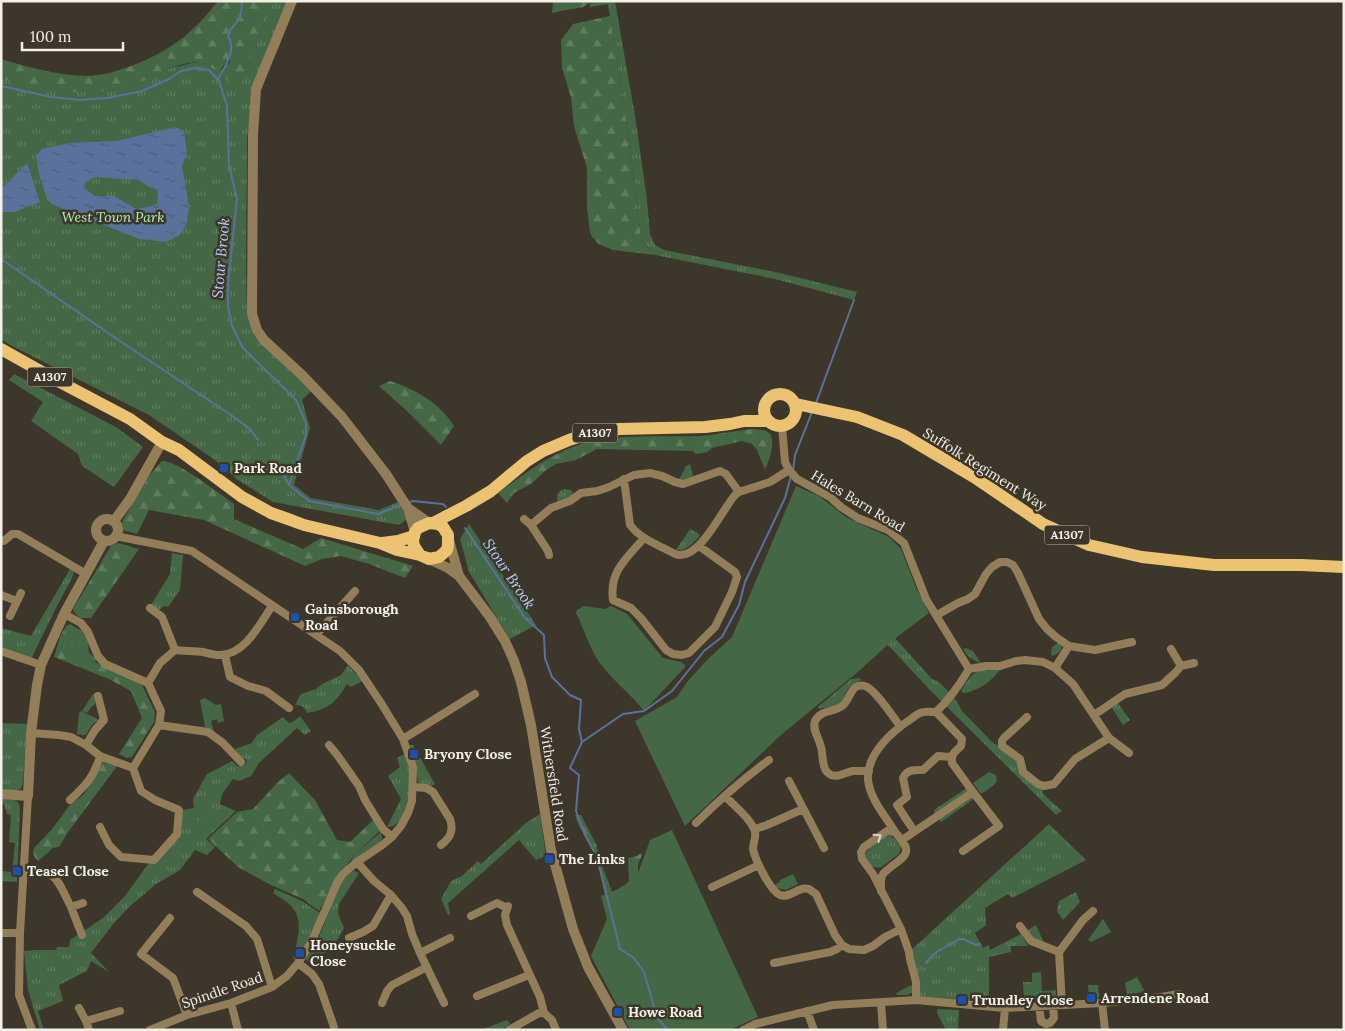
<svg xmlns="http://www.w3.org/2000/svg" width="1345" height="1031" viewBox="0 0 1345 1031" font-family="Lora,serif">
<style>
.grass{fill:url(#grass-tufts)}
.forest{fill:url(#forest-firs)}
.green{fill:#446845}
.water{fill:url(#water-ripples);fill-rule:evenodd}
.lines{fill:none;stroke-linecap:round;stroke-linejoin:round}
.stream{stroke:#5a729b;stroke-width:2}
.minor{stroke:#927e58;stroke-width:8}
.tertiary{stroke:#927e58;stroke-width:10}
.primary{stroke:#ecc371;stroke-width:12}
.oneway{stroke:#dad4c3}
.transit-dot{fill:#1a4fb4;stroke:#3c372a;stroke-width:2}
.labels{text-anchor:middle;stroke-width:5;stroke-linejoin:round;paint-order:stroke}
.shield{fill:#3c372a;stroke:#bbb8ae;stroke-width:1}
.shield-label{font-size:12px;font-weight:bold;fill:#f2f0e7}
.park-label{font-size:14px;font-style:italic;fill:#b4f1b6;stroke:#3c372a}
.poi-label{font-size:14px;font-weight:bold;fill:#f2f0e7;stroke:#3c372a;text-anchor:start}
.street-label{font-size:14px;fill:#f2f0e7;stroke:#3c372a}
.water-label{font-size:15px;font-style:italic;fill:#b6cdf4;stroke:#3c372a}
</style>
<defs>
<pattern id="grass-tufts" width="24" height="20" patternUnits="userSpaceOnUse" patternTransform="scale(1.25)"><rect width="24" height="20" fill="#446845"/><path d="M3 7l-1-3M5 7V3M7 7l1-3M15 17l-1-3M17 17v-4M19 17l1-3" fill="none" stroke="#5f7e60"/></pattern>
<pattern id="forest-firs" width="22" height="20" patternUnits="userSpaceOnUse" patternTransform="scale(1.25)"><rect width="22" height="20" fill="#446845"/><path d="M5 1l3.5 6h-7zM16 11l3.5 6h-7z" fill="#5f7e60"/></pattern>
<pattern id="water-ripples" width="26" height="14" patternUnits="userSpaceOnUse" patternTransform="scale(1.25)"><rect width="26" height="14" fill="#5a729b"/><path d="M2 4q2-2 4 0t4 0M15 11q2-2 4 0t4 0" fill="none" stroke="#525d70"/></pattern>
</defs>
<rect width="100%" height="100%" fill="#3c372a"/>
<path class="grass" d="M273,1H291L256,89L247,139L246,268L247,316L312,390L302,400L310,428L294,485L311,498L379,510L400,501L407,519L399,525L273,502L238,480L215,460L149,415L12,346L1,339V77L148,78L171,68L192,63H201L221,69L238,89Z
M553,1H567L561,11L552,13Z
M593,1H615L636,122L647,200L650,234L655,245L664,250L780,273L857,292L854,300L775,279L655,255L644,244L641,237L627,127L608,4L590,7V4Z
M14,374L116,427L143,447L114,487L82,466L78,454L31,421L43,402L9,380Z
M564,489L571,490L573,493L570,497L558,502C556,496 558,491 564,489Z
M469,524L536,625L510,639L469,572L460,539Z
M690,529L699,534L700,536C692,543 687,552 676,550Z
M172,553L183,555L180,590L168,607L164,606L158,611L151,605L170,574Z
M70,569L74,572L72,578L57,606L31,659L1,649V628L31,636Z
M895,638L931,678L940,683L949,692L956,700L962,711L967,716L992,742L1003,749L1008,755L1017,761L1042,789L1043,794L1062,811L1056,815L929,689L887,644Z
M966,648L973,651L981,663C972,660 968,657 963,649Z
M348,665L362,681L351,687L347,684C337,701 328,710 307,713C304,706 302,705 295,705L301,694L316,689L322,684L341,675Z
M984,669L1000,670C990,682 980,690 964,693L961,691C967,681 972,671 984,669Z
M860,678L861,680C843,686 849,695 839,703C834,707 826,707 820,709L818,707L851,679Z
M93,694H94L95,704L92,706L87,713L82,711Z
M1118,703L1130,720L1123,725L1112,708Z
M300,716L311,731L305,735L297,728L259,763L251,776L239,781L233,779L222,794L220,804L236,811L206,839L215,847L207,855L195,850L180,870L156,884L129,907L114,923L91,953L109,972L91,961L87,971L59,985L63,1001L38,1011L44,1030H40L28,990L24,951L36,950H56L57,947H69L70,940L103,918L125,896L149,863L170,844L183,810L194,808L193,799L207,774L232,761L237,766L245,765L247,760L241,757L235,749L252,743L257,735L283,717L289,723L293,722Z
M1,723L27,724L23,782L21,789L14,791H1Z
M410,745H413L435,784L430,787L421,785L418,782L415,765L410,749Z
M405,754C407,759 410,764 411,769C413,785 407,829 387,827L401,799L388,776L400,767L397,758Z
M968,787L970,790L934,815V810Z
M972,797L975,798L944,820L941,822L938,819Z
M1,799C9,799 18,798 20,807L17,882L1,881V871L12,872L15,843L9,842L11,815L7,814L4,804H1Z
M540,814L546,856L536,860L519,840L448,903L450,914L448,915L441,899L451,881L462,876L478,861L481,864L526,823Z
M1049,824L1086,860L1012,898L1008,894L985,908L986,925L975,933L983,948L989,945L990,950L1021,934L1028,946H1011V952L989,957V1006L916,1000L909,952Z
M381,832L382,839L378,844L352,861L351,860L355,854Z
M890,836C896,839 898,841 901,847L899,854L880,868C852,866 871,836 890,836Z
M354,871L359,873L339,904L338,913L344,928L338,939L312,966L306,959C312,950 317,942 321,932C329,915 336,879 354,871Z
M275,889L302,901L320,913L307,944L297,960L293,959C296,946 303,924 295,911C290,903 281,898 273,893Z
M1076,892L1080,902L1063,920L1057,911L1059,901Z
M1103,919L1111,932L1091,942L1088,940Z
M1036,925L1044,943L1034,939L1028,934V930Z
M1041,972L1042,991L1056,990V998L1050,1000H1024L1023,982H1032V973Z
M1137,977L1145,992L1127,994L1125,983Z
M913,985L914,991C909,996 904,995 897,995L896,993L907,987Z
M1088,985H1098L1099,998H1089Z
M938,1009L959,1010L958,1029L946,1030L937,1013Z
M507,1020L510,1024L501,1030H481Z"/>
<path class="forest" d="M218,1H273L238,90L224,77L222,70L230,62V56C227,62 221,67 220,73C214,69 208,64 200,63C181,59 154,77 136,84C127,88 116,90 106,91C71,95 35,88 1,78V59C27,67 61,76 88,76C118,75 160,56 184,37C196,27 208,14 218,1Z
M567,1H593L583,7L561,11Z
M610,16L627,127L641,237L644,244L655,255L613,250L599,244L592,237L590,232L587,208V168L574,126L571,97L562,68L561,40L573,24Z
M390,381C415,389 440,403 454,426L441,445L407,411L379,386Z
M755,429C760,430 767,430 770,434C776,441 769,462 765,469L757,450L752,444L742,441L712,448L707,452L696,454L693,451L597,449L576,460L556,464L545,471L531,484L514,493L507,503L498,493C527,472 555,450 591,441C626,434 663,437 698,436C717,435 736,430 755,429Z
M162,461C179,461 219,494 234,504V519L303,549L321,538L413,566L405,578L369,564L341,556L322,559L305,566L204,520L149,510L137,534L119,529V527L149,476Z
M118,543L139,549L91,618H80L74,612L73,609L111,546Z
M70,624L80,630L72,650L73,653L106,667L142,685L155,712L154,722L132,757L127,758L119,754L142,718L131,691L109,679L54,657L60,637L66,626Z
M104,761L118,765L68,832L59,847L53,848L38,861C34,857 32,853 34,848L53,828L69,806L84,794Z
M289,773L315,800L337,840L350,842L373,820L381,830L354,855L336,880L319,911L303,899L271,885L238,867L208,839L237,812L253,809L277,783Z
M575,815H581L596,844L601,863L612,892L619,891L629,881L628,858L637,856L641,853L642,855L638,864V877L591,956C595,947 606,927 607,917C608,902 598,860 591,846C586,836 578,827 575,815Z"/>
<path class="green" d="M690,464L693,476L685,479L679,480L686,466Z
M796,486L819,496L846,517L889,537L901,549L917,590L929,613L893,640L859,671L782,734L685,826L635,721L677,697L687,682L707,660L732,637Z
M584,606L605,609L611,606L627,614L663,658L681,662L686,666L644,711C631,694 612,680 599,662C589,647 584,629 576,613L577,610Z
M79,629C93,638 87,641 89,653L94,657L96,660L95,662L69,652Z
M1059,642L1062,645C1061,652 1059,653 1053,656L1051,654L1052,647Z
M205,698L216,705L221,704L224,721L218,723L217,719L211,721L214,732H212L205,727L200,700Z
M81,711L100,720C98,721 95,722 93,724C86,731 90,738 77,734L79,713Z
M989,772L996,775L997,781L993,786L981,794L973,783Z
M202,815L211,817L208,825L205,826L197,824Z
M672,830L758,1017L730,1030H630L591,956L607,919L601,896L612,892L636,879L650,840Z
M793,874L798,884L786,890L776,888L775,885L780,882V880Z"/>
<path class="water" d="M175,127L184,131L187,153L182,166L189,207L187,223L180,235L166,242L140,239L53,205L47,199L39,174L36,156L42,149L70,143L117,141ZM95,177L138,180L158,192L157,205L136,209L114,196H95L84,188L86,182Z
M27,163L40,202L14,212H1V189Z"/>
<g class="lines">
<path class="stream" d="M218,79C225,67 237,50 228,36C230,28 232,28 237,22C241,17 242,8 242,1
M1,86L51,97L80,100L108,98L142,91L169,79L181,71L195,68L209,70L219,81L227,106L229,165L237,199L228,284V307L232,326L243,348L296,400L306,423V435L289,485L309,501L378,514L401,505
M1,259L111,335L231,415L250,429L258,440
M816,403L854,300
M793,471L795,455L812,412
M283,474L289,485
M407,503L413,501L443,504L446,507
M465,528L525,618L544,635L545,658L552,677L570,695L581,700L579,729L582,742L570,768L579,775L576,811L585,835L597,857L620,949L634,958L644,972L657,1017L666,1028V1030
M582,742L623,714L644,711L672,691L704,651L722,637L739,605L745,582L785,498L791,476
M926,963L935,953L959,939H963L976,945L980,944"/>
<path class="minor" d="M782,426L785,462L789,470L797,479L830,497L841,507L858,518L888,530L904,543L926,599L969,669L986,666H1000L1016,661L1025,660L1043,662L1055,668L1073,684L1109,738L1129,753
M624,479L630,525C638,536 650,541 661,547C667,549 673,554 679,555C701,557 722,510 735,495L739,492L770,482L789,470
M524,519L531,525L551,508L570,501L581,493L597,491L609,487L634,475L650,473L662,476L675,482L683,484L720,471L726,474L739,492
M531,525L548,551L549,555
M115,536L192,551L340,651L359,670L381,703L403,739L413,767L412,801L408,813L401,826L392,837L381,846L357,862L343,874L337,883L311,943L298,963L287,976L272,987L231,1003L187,1015L150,1030
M644,538C627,558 609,571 613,600L631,608L641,618L666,650L673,654L682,655L689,653L715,627L732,592L737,577L735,572L699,546
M1,540L4,541L12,534H18L86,574
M1,595L17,601
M150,608L162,617L175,650
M64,614L81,623L88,632L98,656L105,664L148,683L160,663L175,650C184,651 194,651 203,652C208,653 213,655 219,655C244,656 260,624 272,606
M937,615L958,603L968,599L975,594L986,574L992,567L1000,562H1007L1013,565L1018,573L1039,619L1047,629L1056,637L1069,646L1055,668
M10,616L21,593
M316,635L355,591
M1069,646L1095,650L1132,642
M1,651L41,665
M225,655L230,677L248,686L266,691L289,708
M1181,666L1194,663
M1094,715L1125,694L1162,685L1175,673L1181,666L1171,649
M1027,717L1004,738L1002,741V746L1020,759L1023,772L1038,784L1044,786L1054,784L1075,759L1109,738
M159,725L208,732L223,743L241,762
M31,733L59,735L71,737L86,745L100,756L133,768L159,725L161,711L148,683
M403,739L475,694
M86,745L95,730L104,720L98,696
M329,745L338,756L359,786L365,800L383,829L392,837
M869,771C864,771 858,771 853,771C846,772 838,778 831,775C829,774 826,771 825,769C822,762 823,754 821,747C819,738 812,730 815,721C820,710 834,712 842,706C851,700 850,682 865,686C875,689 893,717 900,726
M789,781L824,848
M414,787L426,788L433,792L450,819C454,831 450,838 441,845
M28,796L20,933L19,995L32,1030
M725,796C733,805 748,816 753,827C758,835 753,841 753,849C755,859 770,891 780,895C788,898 794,891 802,889C804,888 807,889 809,889L816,894L835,935L842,945L849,949L864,950L873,946L885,937L901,929
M70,800C86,785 94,777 100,756
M696,823C719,800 743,779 769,760
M100,827L109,845L121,857L154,860L177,834L179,810L155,800L141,791L133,768
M755,829L767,825L803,809
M914,831L897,805L907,797L903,778C907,769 915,770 923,770L938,756L951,757
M895,832C886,817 870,799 868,780C866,755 891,732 911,719C914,717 917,714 920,713C924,711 931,712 936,712C950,699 959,686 969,669
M902,840L973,792L952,763C951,753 955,752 961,746L962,739L936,712
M963,851L999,826L973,792
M357,862L374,881L391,895L402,908L407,916L412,934L420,953L444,1003
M24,869C58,870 57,880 71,907L83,903
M712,887L759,865
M881,891C881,885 880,879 883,874C885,871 889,869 892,866C911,853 910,849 895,832L887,831L864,847L861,852L862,859L873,874L901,929L909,952L910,959L916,982V1000
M197,892L246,926L257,939L272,987
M508,906L505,915L507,925L540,997L544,1013
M71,907L82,935
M471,916L497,903L507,908
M170,918L141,954L173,978L187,1015
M1020,926L1031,941L1059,952L1062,1005
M1,933H20
M349,938L363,932L373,926L391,895
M1059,952L1083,920L1093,911
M420,953L450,938
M298,963L312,974L319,984L334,1027
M774,963L830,952L837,949L842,945
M477,996L529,975
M231,1003L238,1030
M382,1003L387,991L392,985L427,967
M881,1003L883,1030
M1102,1003L1105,1030
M1039,1006L1041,1021L1046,1024L1050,1023L1054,1018L1053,1006
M79,1008L86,1021
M807,1011L814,1030
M89,1030L86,1021L120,1011
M509,1030L539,1013H544L552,1020L556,1030
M743,1030L755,1024L833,1005L916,1000L1005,1008L1102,1003L1161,997L1179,994
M1003,1030L1005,1008"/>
<path class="tertiary" d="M292,1L256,89L253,135L252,314L257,330L264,340L302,375L342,417L386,474L402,499L408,508L415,532
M408,508L429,523
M96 530a11 11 0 1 1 22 0a11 11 0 1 1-22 0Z
M114,521L130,499L162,442
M449,540L459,576
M429,559L448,568L459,576L490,617L505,641L514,661L521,682L531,725L551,850L573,929L588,967L623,1030
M1,794L28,796L31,733L37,685L41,665L64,614L104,541"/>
<path class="primary" d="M1,349L58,381L130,419L162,442L179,450L242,497L271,513L288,519L304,525L380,543L397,550L420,555L429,559L439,557L447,550L448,545V535L443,527L438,524L429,523L418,528L415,532L413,541L414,546L420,555
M764 410a16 16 0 1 1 32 0a16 16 0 1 1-32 0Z
M796,404L857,417L903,435L974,477L1043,524L1089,545L1142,557L1214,565H1301L1344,567
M433,523L466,506L491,491L527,461L543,451L569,440L584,435L619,429L705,427L730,424L744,421H769
M382,543L398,541L414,536"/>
</g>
<defs><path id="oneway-chevron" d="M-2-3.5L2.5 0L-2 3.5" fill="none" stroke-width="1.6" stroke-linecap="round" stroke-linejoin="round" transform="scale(1.25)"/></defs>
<use class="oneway" href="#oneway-chevron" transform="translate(878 837) rotate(-35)"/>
<g class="transit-dot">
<rect x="219" y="463" width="10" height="10" rx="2.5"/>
<rect x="290" y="612" width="10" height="10" rx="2.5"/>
<rect x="409" y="749" width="10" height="10" rx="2.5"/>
<rect x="544" y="854" width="10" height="10" rx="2.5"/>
<rect x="12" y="866" width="10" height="10" rx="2.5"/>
<rect x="295" y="948" width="10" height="10" rx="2.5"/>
<rect x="1086" y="993" width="10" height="10" rx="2.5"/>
<rect x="957" y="995" width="10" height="10" rx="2.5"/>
<rect x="613" y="1007" width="10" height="10" rx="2.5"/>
</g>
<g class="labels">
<g class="shield">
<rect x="27.5" y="367.5" width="45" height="19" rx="4"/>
<rect x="572.5" y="423.5" width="45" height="19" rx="4"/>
<rect x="1044.5" y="525.5" width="45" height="19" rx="4"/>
</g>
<g class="shield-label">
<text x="50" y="381">A1307</text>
<text x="595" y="437">A1307</text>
<text x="1067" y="539">A1307</text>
</g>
<g class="park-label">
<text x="113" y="222">West Town Park</text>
</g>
<g class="poi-label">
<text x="234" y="473">Park Road</text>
<text x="305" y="614">Gainsborough<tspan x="305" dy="16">Road</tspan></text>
<text x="424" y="759">Bryony Close</text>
<text x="559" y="864">The Links</text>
<text x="27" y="876">Teasel Close</text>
<text x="310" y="950">Honeysuckle<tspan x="310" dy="16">Close</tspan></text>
<text x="1101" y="1003">Arrendene Road</text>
<text x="972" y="1005">Trundley Close</text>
<text x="628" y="1017">Howe Road</text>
</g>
<g class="street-label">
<text transform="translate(985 469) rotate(32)" y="5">Suffolk Regiment Way</text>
<text transform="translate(858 501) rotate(31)" y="5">Hales Barn Road</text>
<text transform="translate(554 784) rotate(81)" y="5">Withersfield Road</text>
<text transform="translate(222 990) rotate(-19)" y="5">Spindle Road</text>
</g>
<g class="water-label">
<text transform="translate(221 258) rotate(-85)" y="5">Stour Brook</text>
<text transform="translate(509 574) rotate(56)" y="5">Stour Brook</text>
</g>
</g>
<rect width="1345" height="1031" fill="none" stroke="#f2f0e7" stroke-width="5"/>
<path d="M22 42v8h101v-8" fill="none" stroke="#f2f0e7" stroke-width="2.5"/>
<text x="30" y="42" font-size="15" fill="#f2f0e7" stroke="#3c372a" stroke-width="4" paint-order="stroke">100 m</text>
</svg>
